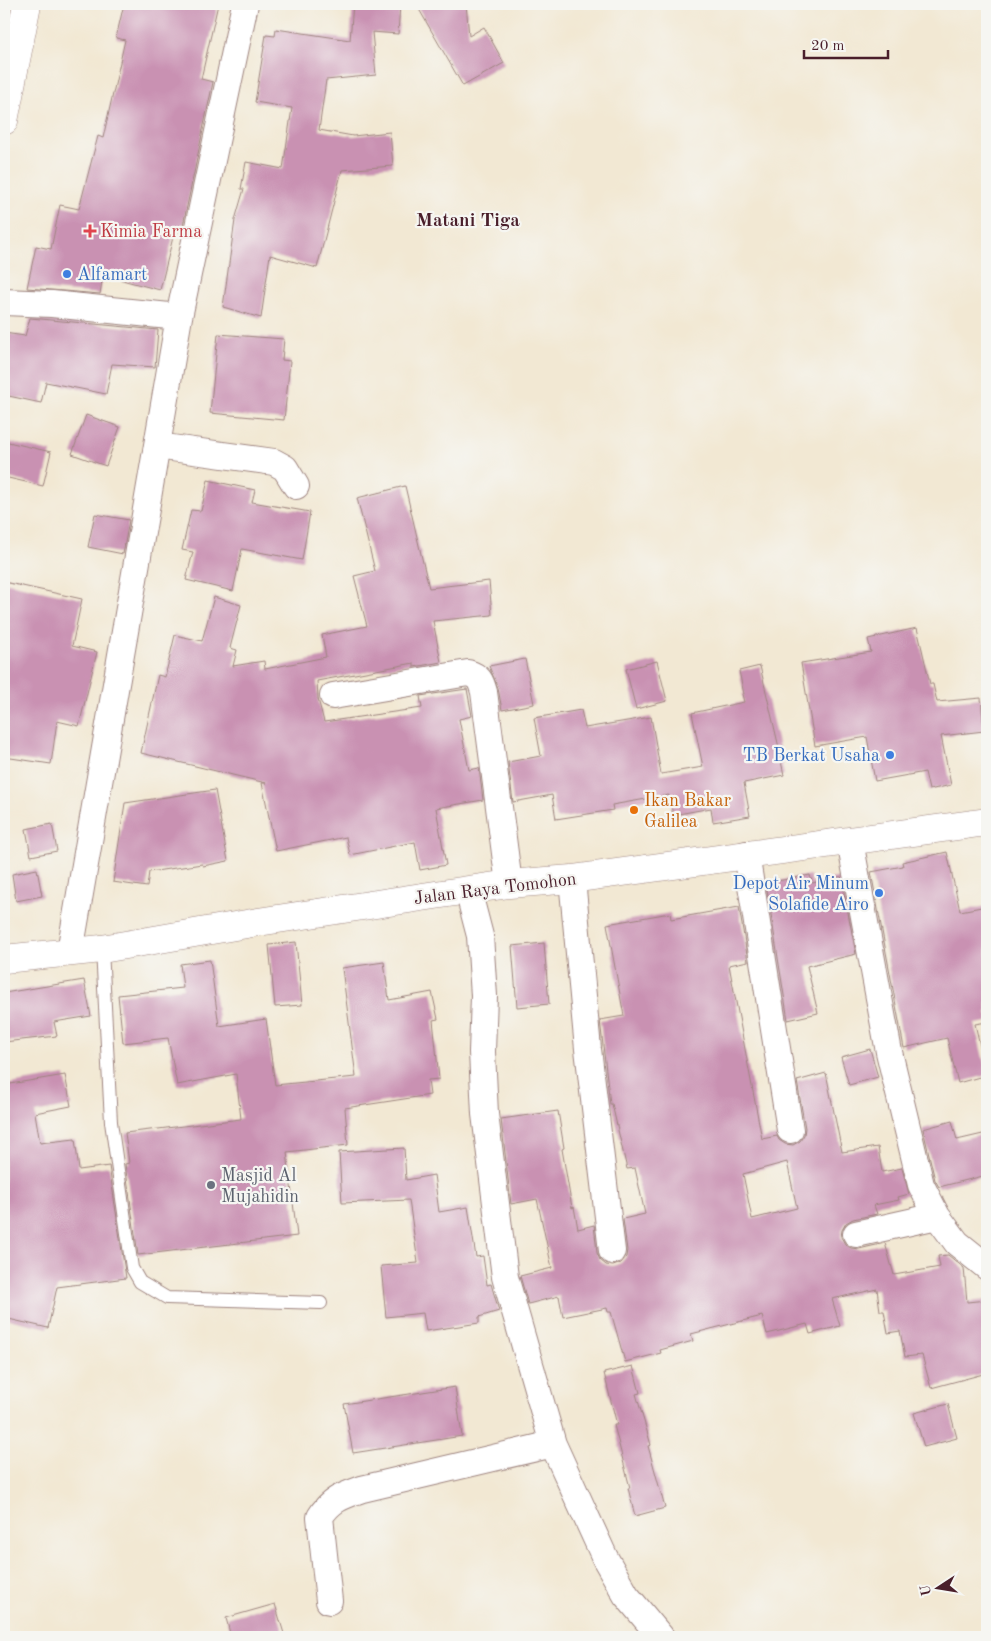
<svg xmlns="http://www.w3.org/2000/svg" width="991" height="1641" viewBox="0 0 991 1641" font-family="'Old Standard TT',serif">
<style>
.building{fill:#c991b2;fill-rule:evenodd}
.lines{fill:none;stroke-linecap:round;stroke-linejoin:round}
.lane-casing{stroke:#9e847f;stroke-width:14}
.street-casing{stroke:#9e847f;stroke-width:28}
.highway-casing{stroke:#9e847f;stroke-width:29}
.lane{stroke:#fff;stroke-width:12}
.street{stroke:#fff;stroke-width:26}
.highway{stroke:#fff;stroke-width:28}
.health-dot{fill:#e0444e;stroke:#f6f6f2;stroke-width:2}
.shop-dot{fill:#3f7fe0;stroke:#f6f6f2;stroke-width:2}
.food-dot{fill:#e8710a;stroke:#f6f6f2;stroke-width:2}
.worship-dot{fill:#6b7280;stroke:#f6f6f2;stroke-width:2}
.labels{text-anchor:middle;stroke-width:4.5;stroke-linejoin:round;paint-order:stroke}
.health-label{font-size:18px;fill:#be3a42;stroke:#f6f6f2;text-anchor:start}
.shop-label{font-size:18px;fill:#366cbe;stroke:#f6f6f2;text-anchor:end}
.food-label{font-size:18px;fill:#c56008;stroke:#f6f6f2;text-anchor:start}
.street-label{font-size:18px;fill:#4a1f2b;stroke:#f6f6f2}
.worship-label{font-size:18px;fill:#5b616d;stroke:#f6f6f2;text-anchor:start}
.neighbourhood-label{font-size:19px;font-weight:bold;fill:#4a1f2b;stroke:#f6f6f2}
</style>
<rect width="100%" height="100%" fill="#f6f6f2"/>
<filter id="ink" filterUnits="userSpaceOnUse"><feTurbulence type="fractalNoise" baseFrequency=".02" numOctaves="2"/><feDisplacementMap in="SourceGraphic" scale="10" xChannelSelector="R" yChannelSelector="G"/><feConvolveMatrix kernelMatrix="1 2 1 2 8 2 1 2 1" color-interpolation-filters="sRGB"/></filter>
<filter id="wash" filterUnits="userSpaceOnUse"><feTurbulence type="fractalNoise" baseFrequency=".0096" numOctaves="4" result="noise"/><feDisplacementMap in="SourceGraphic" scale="20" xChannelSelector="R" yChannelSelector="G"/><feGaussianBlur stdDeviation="1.12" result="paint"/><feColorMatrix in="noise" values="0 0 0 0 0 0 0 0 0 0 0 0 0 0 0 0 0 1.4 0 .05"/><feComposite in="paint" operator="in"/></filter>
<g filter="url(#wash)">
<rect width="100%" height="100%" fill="#f2e8d3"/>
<g id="blocks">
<path class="building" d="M124,4H218L201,79L213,82L182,230L175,229L160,290L103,275L100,294L27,288L36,246L51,249L60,205L79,209L98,136L103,138L125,40L116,38Z
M353,4H400L398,34L372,32L376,75L326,80L319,130L353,136L390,132L393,166L342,170L317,268L270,255L261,318L223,307L235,220L244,189H241L246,162L283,169L292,108L255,102L266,35L275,36L276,29L350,40Z
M416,4H466L469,36L484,27L504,63L463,86Z
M30,318L158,330L155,367L112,364L106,394L46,382L41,403L4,395V333L25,336Z
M218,334L284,339L282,360L290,361L284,420L210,413Z
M86,415L120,427L106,466L72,454Z
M4,441L51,452L43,486L4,477Z
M208,480L255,490L252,502L310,512L302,560L242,549L233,591L186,580L193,552L182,550L191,510L201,511Z
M405,486L429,588L489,581L492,615L433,621L441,662L414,667V663L317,681L318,699L324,722L422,708L420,696L467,689L472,716L459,719L469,770L479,768L483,800L436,808L446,865L420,870L415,842L350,855L346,837L276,851L262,783H266L141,753L158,675L165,677L175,635L202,641L214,597L241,605L230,648L237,650L233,666L264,661L265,669L326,657L322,635L367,626L354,576L375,571L357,498Z
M95,514L129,520L123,554L88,547Z
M4,582L82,599L72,646L97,652L79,726L57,721L51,764L4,757Z
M917,628L930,684H933L937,702L981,698L984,731L941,736L951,785L929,790L925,772L875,781L867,737L815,746L801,663L871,652L868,639Z
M525,659L534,704L502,710L498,688L489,666Z
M657,661L667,701L636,709L626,669Z
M760,666L780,752H779L784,775L744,783L750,816L713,822L711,808L673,815L669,795L612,805L613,810L556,819L552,795L513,802L508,762L541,756L534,718L581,710L585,728L651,717L661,774L703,767L692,713L744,702L742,694H744L739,671Z
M215,790L228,861L203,866L202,864L149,872L147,887L113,882L125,803Z
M52,824L57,851L31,856L26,829Z
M947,852L960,911L987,906V1022L975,1024L987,1075L958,1083L947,1038L904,1048L871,872L903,866L902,862Z
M37,869L42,896L16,901L12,874Z
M810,875L812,883L841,877L856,954L807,966L818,1013L788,1020L766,883Z
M739,907L748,961L729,965L762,1139L777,1136L779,1140L785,1144L793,1145L800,1141L804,1135L805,1128L797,1081L826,1073L842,1152L878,1147L882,1172L902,1168L909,1194L898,1197L899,1200L874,1205L877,1214L853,1219L846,1223L842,1230L841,1237L845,1244L851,1248L859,1249L885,1243L894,1275L940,1267L938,1256L948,1255L964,1268L967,1302L987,1300V1373L931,1388L922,1355L905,1357L900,1331L888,1333L884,1311H880L877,1289L832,1299L840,1326L810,1334L807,1324L767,1334L762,1316L691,1334L693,1341L660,1350L661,1353L625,1362L611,1312H608L607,1308L563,1317L559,1296L528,1304L520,1276L552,1268L537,1199L511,1204L501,1119L558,1111L564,1148L562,1149L572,1208L574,1207L578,1229L594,1225L597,1253L600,1260L606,1265L613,1266L621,1263L626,1257L627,1250L623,1219L645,1214L635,1168L627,1169L612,1104H610L600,1020L624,1016L607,924L670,913L671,919ZM787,1162L797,1208L752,1219L743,1174Z
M296,942L302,1005L275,1007L269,945Z
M544,943L549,1004L517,1007L512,946Z
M210,960L219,1026L266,1019L275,1085L356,1077L342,968L384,962L389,1000L432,992L438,1019L433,1020L439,1079L428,1080L430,1095L345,1108L348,1145L287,1152L297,1236L138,1255L125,1164L129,1163L125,1133L241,1119L236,1074L177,1085L168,1038L123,1043L118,995L183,988L180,964Z
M84,980L91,1016L54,1022L57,1036L4,1042V993Z
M870,1049L878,1077L849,1085L841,1057Z
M65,1075L71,1106L35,1113L40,1143L75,1139L79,1170L109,1166L126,1278L57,1287L48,1328L4,1318V1085Z
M952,1121L957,1140L987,1133V1175L939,1187L935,1180L923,1129Z
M404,1148L406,1180L434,1175L439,1212L468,1207L476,1257L483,1256L487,1285L491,1284L499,1311L479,1317V1323L426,1331L423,1313L386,1317L381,1266L418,1263L409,1200L342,1203L339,1152Z
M633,1366L640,1393L636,1394L651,1445L648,1446L665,1508L635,1516L628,1488H630L614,1425H617L604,1373Z
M455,1387L462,1436L353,1453L344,1404Z
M948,1404L957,1438L924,1447L914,1413Z
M275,1604L285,1637H231L226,1618Z"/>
</g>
</g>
<g filter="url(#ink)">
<use href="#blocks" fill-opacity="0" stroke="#9e847f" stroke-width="1"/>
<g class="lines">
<defs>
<path id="lane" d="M102,949L111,1122L132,1268L140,1282L167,1298L321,1303"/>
<path id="street" d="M4,302L52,304L179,317
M157,446L274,462L285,468L296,486
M333,696L468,673C479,676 481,681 484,692L509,884
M850,841L889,1052L921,1185L937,1216L957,1243L987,1267
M746,854L790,1130
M572,879L588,1049L612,1251
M468,890L480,936L484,996L482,1052L485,1114L505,1277L553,1444L605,1558L626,1595L661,1637
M70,952L179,317L245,4
M856,1234L937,1216
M329,1601L320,1517C331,1499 343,1496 362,1489L553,1444"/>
<path id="highway" d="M4,121L27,4
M4,959L102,949L258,922L468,890L509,884L572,879L987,822"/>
</defs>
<use href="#lane" class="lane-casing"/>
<use href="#street" class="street-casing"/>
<use href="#highway" class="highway-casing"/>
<use href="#lane" class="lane"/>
<use href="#street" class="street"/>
<use href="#highway" class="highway"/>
</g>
</g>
<path class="health-dot" d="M87.5 223.5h5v5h5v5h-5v5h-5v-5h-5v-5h5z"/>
<g class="shop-dot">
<circle cx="67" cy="274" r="5"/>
<circle cx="890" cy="755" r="5"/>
<circle cx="879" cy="893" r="5"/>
</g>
<circle class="food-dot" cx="634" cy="810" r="5"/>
<circle class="worship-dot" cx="211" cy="1185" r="5"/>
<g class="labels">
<g class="health-label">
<text x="100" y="237">Kimia Farma</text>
</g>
<g class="shop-label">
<text x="77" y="280" text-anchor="start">Alfamart</text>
<text x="880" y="761">TB Berkat Usaha</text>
<text x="869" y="889">Depot Air Minum<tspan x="869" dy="21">Solafide Airo</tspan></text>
</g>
<g class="food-label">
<text x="644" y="806">Ikan Bakar<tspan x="644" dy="21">Galilea</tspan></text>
</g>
<g class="street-label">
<text transform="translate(495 888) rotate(-7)" y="6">Jalan Raya Tomohon</text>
</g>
<g class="worship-label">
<text x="221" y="1181">Masjid Al<tspan x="221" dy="21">Mujahidin</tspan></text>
</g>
<g class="neighbourhood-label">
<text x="468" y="226">Matani Tiga</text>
</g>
</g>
<rect width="991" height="1641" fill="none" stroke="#f6f6f2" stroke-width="20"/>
<g transform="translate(938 1588) rotate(258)" stroke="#f6f6f2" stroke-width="4" paint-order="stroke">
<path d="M0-4L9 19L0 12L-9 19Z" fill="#4a1f2b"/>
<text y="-8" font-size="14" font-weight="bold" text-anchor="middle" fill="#4a1f2b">U</text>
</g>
<path d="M804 50v8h84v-8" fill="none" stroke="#4a1f2b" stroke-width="2.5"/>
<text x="811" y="50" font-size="15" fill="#4a1f2b" stroke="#f6f6f2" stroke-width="4" paint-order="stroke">20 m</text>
</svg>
